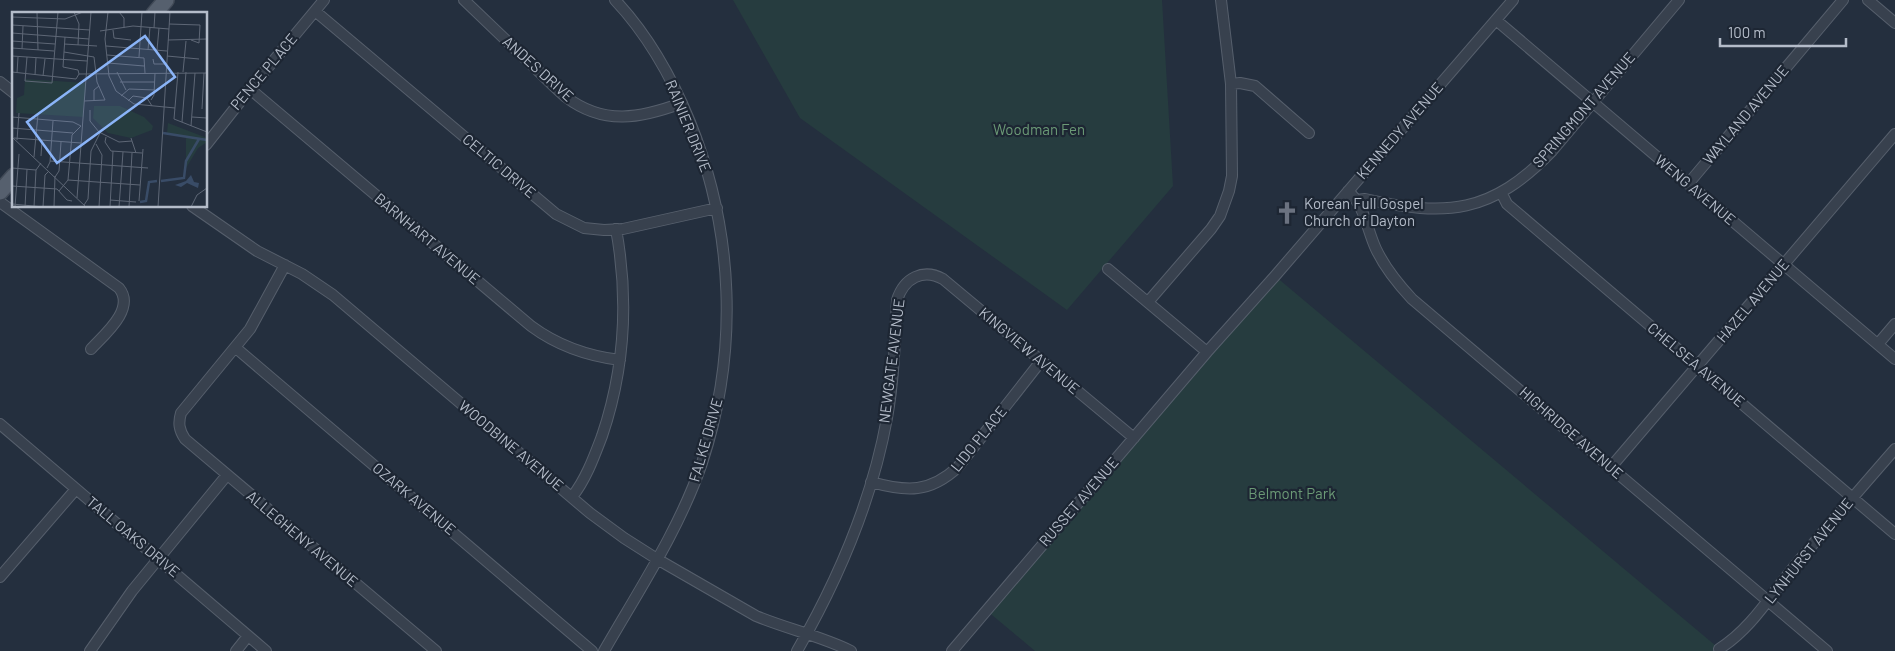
<svg xmlns="http://www.w3.org/2000/svg" width="1895" height="651" viewBox="0 0 1895 651" font-family="Barlow,sans-serif">
<style>
.green{fill:#263c3f}
.lines{fill:none;stroke-linecap:round;stroke-linejoin:round}
.street-casing{stroke:#565f6c;stroke-width:12}
.primary-casing{stroke:#414a57;stroke-width:18}
.street{stroke:#38414e;stroke-width:10}
.primary{stroke:#56606e;stroke-width:15}
.labels{text-anchor:middle;stroke-width:4.5;stroke-linejoin:round;paint-order:stroke}
.street-label{font-size:15px;fill:#b4bcc9;stroke:#1d2633}
.park-label{font-size:15px;fill:#6b9a76;stroke:#1d2633}
.poi-label{font-size:15px;fill:#b4bcc9;stroke:#1d2633;text-anchor:start}
.inset-river{fill:none;stroke:#394c67;stroke-width:2.5}
.inset-road{fill:none;stroke:#5e6776;stroke-width:1}
.view{fill:#8ab4f8;fill-opacity:0.15;stroke:#8ab4f8;stroke-width:2.5}
.inset-edge{fill:none;stroke:#b4bcc9;stroke-width:2.5}
</style>
<rect width="100%" height="100%" fill="#242f3e"/>
<path class="green" d="M733,0H1162L1173,186L1067,310L800,118Z
M1275,276L1722,651H1035L986,610Z"/>
<g class="lines">
<defs>
<path id="street" d="M464,0C487,22 510,44 533,66C544,76 555,88 566,97C604,126 641,118 682,103
M1868,0L1895,23
M315,11L556,214L584,228L604,230L623,229L717,208
M1496,20L1895,359
M0,82L14,93
M1231,84L1240,83L1255,86L1309,133
M250,89L531,326C558,346 587,356 620,360
M206,145L250,89L324,0
M1688,184L1843,0
M1348,191C1365,206 1367,230 1376,249C1385,268 1398,284 1412,299L1827,651
M1501,192L1507,204L1895,534
M1357,200L1365,199C1447,217 1491,214 1552,151L1679,0
M0,202L119,288C136,309 104,335 91,349
M192,206L257,251L302,274L333,295L590,513L624,538L657,559L756,616C787,629 821,636 851,651
M285,265L250,329L181,413C178,423 179,430 185,439L436,651
M1108,269L1207,352
M1148,302L1211,229L1220,216L1229,191L1232,176L1231,84L1221,0
M1878,344L1895,324
M236,348L592,651
M0,424L266,651
M1611,467L1895,134
M871,482C907,492 930,493 958,467L1041,361
M572,497C586,479 594,457 602,436C625,368 629,300 616,229
M0,577L76,489
M1719,649C1751,629 1770,596 1793,568C1826,528 1861,488 1895,449
M90,651L132,591L227,475
M236,651L248,636
M604,651C639,590 679,530 702,463C739,351 734,231 690,122C672,78 648,35 615,0
M797,651C839,578 872,501 887,418C894,379 895,339 897,300C904,278 923,268 943,279L1134,438
M952,651L1207,352L1275,276L1513,0"/>
<path id="primary" d="M154,14L166,0
M0,192L14,176"/>
</defs>
<use href="#street" class="street-casing"/>
<use href="#primary" class="primary-casing"/>
<use href="#street" class="street"/>
<use href="#primary" class="primary"/>
</g>
<defs>
<symbol id="church-bare" viewBox="-9 -9 18 18"><path d="M-1.2-6h2.4v3.5h3.3v2.4h-3.3V6h-2.4V-.1h-3.3v-2.4h3.3Z" fill="#6b7280" stroke="#1d2633" stroke-width="2.5" paint-order="stroke"/></symbol>
</defs>
<g fill-rule="evenodd">
<use href="#church-bare" x="1271" y="197" width="32" height="32"/>
</g>
<g class="labels">
<g class="street-label">
<text transform="translate(538 69) rotate(42)" y="5">ANDES DRIVE</text>
<text transform="translate(264 72) rotate(-50)" y="5">PENCE PLACE</text>
<text transform="translate(1584 110) rotate(-49)" y="5">SPRINGMONT AVENUE</text>
<text transform="translate(1746 115) rotate(-50)" y="5">WAYLAND AVENUE</text>
<text transform="translate(688 126) rotate(68)" y="5">RAINIER DRIVE</text>
<text transform="translate(1400 131) rotate(-49)" y="5">KENNEDY AVENUE</text>
<text transform="translate(499 166) rotate(40)" y="5">CELTIC DRIVE</text>
<text transform="translate(1695 190) rotate(40)" y="5">WENG AVENUE</text>
<text transform="translate(427 239) rotate(40)" y="5">BARNHART AVENUE</text>
<text transform="translate(1753 301) rotate(-50)" y="5">HAZEL AVENUE</text>
<text transform="translate(1029 351) rotate(40)" y="5">KINGVIEW AVENUE</text>
<text transform="translate(892 361) rotate(-83)" y="5">NEWGATE AVENUE</text>
<text transform="translate(1696 365) rotate(40)" y="5">CHELSEA AVENUE</text>
<text transform="translate(1571 433) rotate(41)" y="5">HIGHRIDGE AVENUE</text>
<text transform="translate(979 439) rotate(-51)" y="5">LIDO PLACE</text>
<text transform="translate(706 440) rotate(-74)" y="5">FALKE DRIVE</text>
<text transform="translate(511 446) rotate(40)" y="5">WOODBINE AVENUE</text>
<text transform="translate(414 499) rotate(40)" y="5">OZARK AVENUE</text>
<text transform="translate(1079 502) rotate(-49)" y="5">RUSSET AVENUE</text>
<text transform="translate(133 537) rotate(40)" y="5">TALL OAKS DRIVE</text>
<text transform="translate(302 539) rotate(40)" y="5">ALLEGHENY AVENUE</text>
<text transform="translate(1809 551) rotate(-51)" y="5">LYNHURST AVENUE</text>
</g>
<g class="park-label">
<text x="1039" y="135">Woodman Fen</text>
<text x="1292" y="499">Belmont Park</text>
</g>
<g class="poi-label">
<text x="1304" y="209">Korean Full Gospel<tspan x="1304" dy="17">Church of Dayton</tspan></text>
</g>
</g>
<g transform="translate(12 12)">
<rect width="195" height="195" fill="#242f3e"/>
<path d="M13,67L74,71L71,105L4,101L5,86L12,83ZM82,94H108L132,105L141,114L140,118L119,126L96,121L81,106ZM156,111L195,126V130L186,136L174,156V125L155,121Z" fill="#263c3f"/>
<path d="M179,163L182,170L187,171L186,176L175,171L169,175L163,173L174,169Z" fill="#394c67"/>
<path class="inset-river" d="M151,121L195,128M149,169L172,166L174,149L187,127M128,190L134,189L137,170L145,169"/>
<path class="inset-road" d="M25,0L26,38M62,0L67,12L66,33M96,0L93,27L97,64L104,79L122,92L163,96M107,0L112,6V16M0,5L53,7L71,0M157,12L188,13L187,31L179,28M0,13L78,18M142,16L143,0M101,18L102,26L119,28M88,19L121,14L157,17M0,21L77,27M53,25L51,55L66,58L67,62M156,28L195,27M0,29L43,32M52,32L85,34M94,34L155,39M0,36L42,39M10,37L11,14M136,38L138,15M145,38L147,16M52,40L82,45L85,70L93,88L72,89M95,43L132,46L133,61M0,44L75,49M155,44L187,47M15,45L13,69L40,71L46,0M127,45L130,0M141,47L142,52H154M96,51L132,54M0,60L64,67L67,62M105,60L114,78M166,60L162,107L195,120M171,60L174,29M5,61L6,45M67,62L195,61M23,63L24,46M31,64L33,47M108,70H143M109,84L117,77L143,78M139,88L142,83L143,61M82,89V78L87,74M116,89L121,84L135,86L140,94M190,97L192,61M78,98V109L87,120L107,130L120,129M0,105L61,110L69,114M180,105L195,106M170,110L174,60M179,114L183,61M0,116L61,121M0,125L74,195M94,125L93,130L99,139L130,141M2,126L69,131M119,126L124,141M5,128L7,101M84,132L90,143L87,195M29,144L30,128M22,145L26,102M38,149L136,156M0,156L24,158M35,156L38,150L41,109M43,165L47,159L49,130M56,168L128,173M0,174L45,177L55,188L60,189M47,179L56,168L60,123L69,114M65,186L79,0M98,188L124,190M127,189L131,137M0,192L32,195M72,193L76,187L79,139L90,117M3,194L7,142M13,195L15,157M22,195L24,158L29,151M31,195L33,163L37,159M42,195L43,164M98,195L101,139M107,195L111,140M117,195L120,141M146,195L158,0M179,195L185,183L195,176"/>
<path class="view" d="M133,24L163,65L45,151L15,110Z"/>
<rect width="195" height="195" class="inset-edge"/>
</g>
<path d="M1720 38v8h126v-8" fill="none" stroke="#b4bcc9" stroke-width="2.5"/>
<text x="1728" y="38" font-size="15" fill="#b4bcc9" stroke="#1d2633" stroke-width="4" paint-order="stroke">100 m</text>
</svg>
